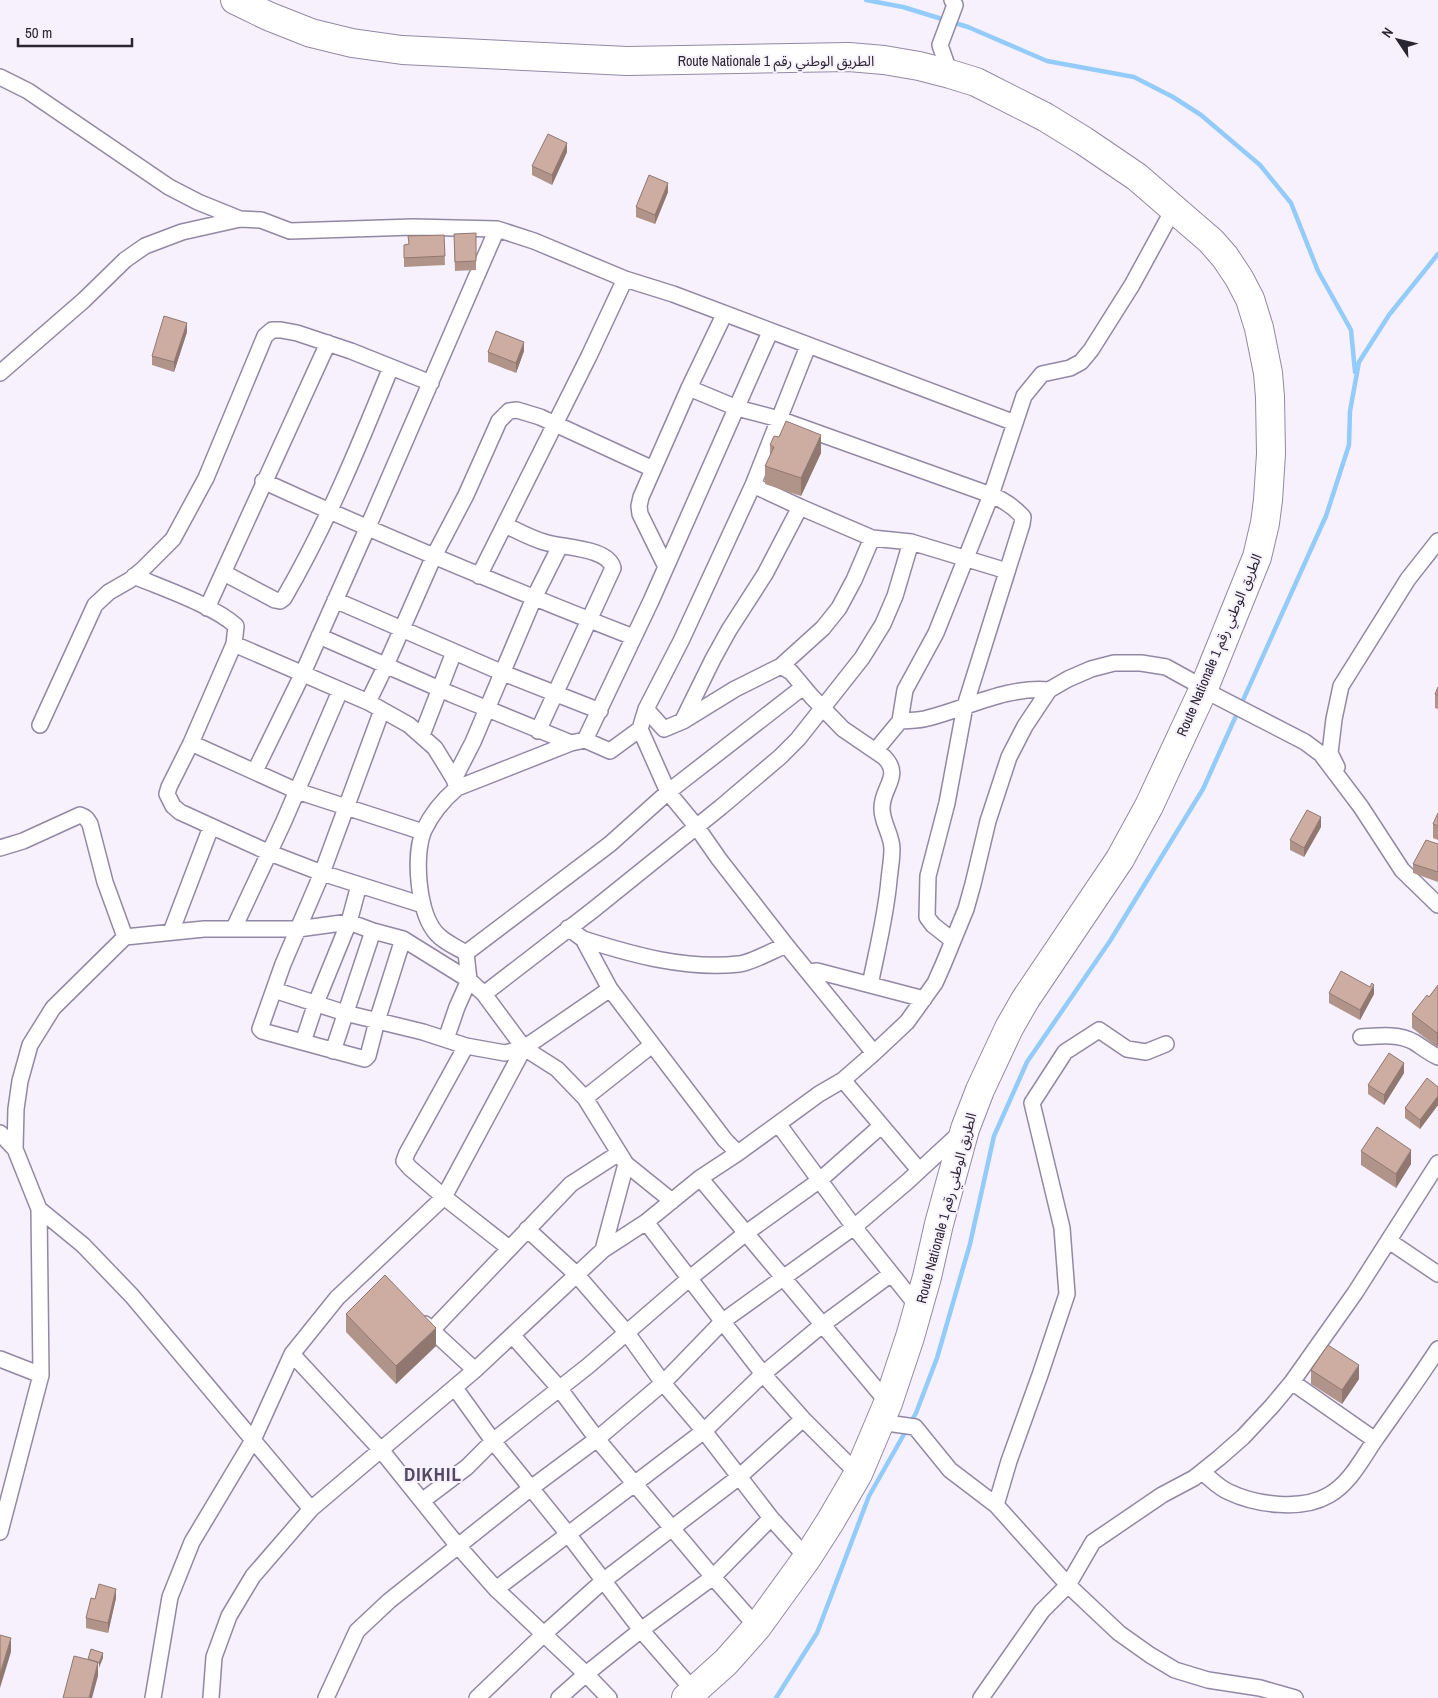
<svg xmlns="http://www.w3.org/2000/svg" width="1438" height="1698" viewBox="0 0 1438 1698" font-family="'Archivo Narrow','Noto Sans Arabic',sans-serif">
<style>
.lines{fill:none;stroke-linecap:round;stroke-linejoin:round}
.stream{stroke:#93cbfa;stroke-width:4.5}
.street-casing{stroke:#9388a4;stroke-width:18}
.highway-casing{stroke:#9388a4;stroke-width:30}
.street{stroke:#fff;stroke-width:15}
.highway{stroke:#fff;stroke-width:28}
.wall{fill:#b0948a}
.shaded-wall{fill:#907871}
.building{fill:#cdaca1;stroke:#907871}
.labels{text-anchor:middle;stroke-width:4;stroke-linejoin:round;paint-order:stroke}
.street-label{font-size:14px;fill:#2a2631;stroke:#f6f1fd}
.district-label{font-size:19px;font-weight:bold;letter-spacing:1px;fill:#544a63;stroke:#f6f1fd}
</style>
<rect width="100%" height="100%" fill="#f6f1fd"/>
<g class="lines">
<path class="stream" d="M866,0L903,7L968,27L1047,61L1134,77L1173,97L1201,115L1260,165L1291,203L1318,271L1351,330L1355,372
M776,1698L817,1633L869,1496L916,1413L937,1358L970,1244L994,1136L1027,1062L1110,941L1203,789L1326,516L1349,445L1350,411L1359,362L1389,315L1438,254"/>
<defs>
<path id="street" d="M950,74L940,45L955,5L952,0
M0,77L28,91L169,187L198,202L240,219L261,220L290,231L413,227L497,229L534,241L625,279L673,294L1015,423
M0,373L84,300L125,260L145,246L182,232L240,219
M689,388L737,408L779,419L991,495C1004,500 1014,507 1023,517L1022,524L965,706L947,803L928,876L927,917L933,925L952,940
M263,481C385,537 508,588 633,637
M753,485L800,507L872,538L911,542L1007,571
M505,525C518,531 530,538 544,542C561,548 608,547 613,568L538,731
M666,567L640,514L639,506L641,497L689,388L724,315
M224,573L275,600L280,601L284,598C327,524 359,446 391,367
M134,576C162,588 215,606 236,626L234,644L191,743L169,787L167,794L173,806L180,812L270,853L322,873L423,905
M479,576L589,356L625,279
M335,600L503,673L600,711
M207,608L328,343
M319,636L451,694L571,743
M234,644L368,702L409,725L435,748L454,779L457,788
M781,666L791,672L812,697L843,729L884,757C903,776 881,788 882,809C882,823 892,835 892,849C892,860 890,869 889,880C886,915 877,950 870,985
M368,702L386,665L434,556L466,495L499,421L509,411L517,410L540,417L653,469
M646,709L664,729L683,721L735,689L781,666L823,628L839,608L854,580L872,538
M382,710L322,873L283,964L260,1029L262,1031L365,1059L368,1056L377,1021L403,939
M683,720L713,659L729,630L765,574L800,507
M900,721C909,720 919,721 928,718C968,708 1007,686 1049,690
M40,725L95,605L109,592L130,580L143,569L173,539L206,478L265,336L272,330H281L297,333L351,351L431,383
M640,729L668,792L696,826L719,859L786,945L874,1053
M422,735L454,652
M585,740L651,601L770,332
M191,743L297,791L423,832
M876,750L900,721L905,690L936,633L991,495L1024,396L1042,374L1070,368L1081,362L1091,350L1132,285L1174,208
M1337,767L1330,753L1334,719L1341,686L1408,579L1438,541
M255,771L302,675L367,529L497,229
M454,779L473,742L534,598L560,546
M0,848L23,841L80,815C86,817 87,819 90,824L105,882L125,937
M234,928L284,821L340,691
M568,928L583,939L610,989L725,1140L738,1153
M171,932L211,827
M583,939C633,955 687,970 739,964C751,963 774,950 786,945
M466,953L610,844L668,792L803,687
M808,972L817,971L924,999
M274,990L345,1013L423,1032L466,1046L505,1053L524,1048L610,989
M484,994L593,910L721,807L780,757L798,739L862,658L883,624L895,596L911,542
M1361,1037C1378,1036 1398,1033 1414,1042C1422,1047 1429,1053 1438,1057
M303,1042L316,1003L349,922L359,885
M466,1046L407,1153L404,1161L410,1168L444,1197L509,1248
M333,1051L373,931
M843,1080L919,1170
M585,1098L652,1045
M779,1125L854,1227L918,1307
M0,1133L15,1149L39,1209L41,1375L0,1532
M15,1149L16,1109L20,1081L30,1045L53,1008L125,937L204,929H298L349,922L373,931L403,939L469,980L457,1007L446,1039
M700,1178L888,1403
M672,1201L626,1164L585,1098L557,1069L524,1048L484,994L469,980L466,953C458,948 444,942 437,934C418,914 413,855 424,830C432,813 443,800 457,788L571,743L585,740L610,751L640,729L646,709L681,641L753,485L808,346
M39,1209L83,1245L132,1296L311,1509
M646,1222L763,1374L803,1419L858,1474
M527,1229L576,1274L627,1333L663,1383L704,1431L771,1518L807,1558
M1389,1241L1438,1274
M603,1250L626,1164
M425,1324L475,1370
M432,1330L571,1184L619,1153
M513,1336L559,1388L597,1439L713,1577L757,1627
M292,1354L381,1450L458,1546L496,1589L586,1674L609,1698
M0,1359L41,1375
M1292,1382L1375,1440
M455,1388L493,1441L568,1534L641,1630L694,1691
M880,1422L915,1427L950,1470L996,1505L1068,1585L1119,1633L1150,1655L1175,1670L1208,1680L1260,1688L1295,1698
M1202,1472C1210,1478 1219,1488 1229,1492C1256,1505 1302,1511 1329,1495C1350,1483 1362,1459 1375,1440C1396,1410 1418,1380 1438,1349
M422,1501L467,1467L493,1441L588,1366L690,1278L746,1233L820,1180L881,1126
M996,1505L1009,1461L1040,1375L1067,1294L1062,1228L1032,1103L1065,1052L1099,1030L1127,1049L1146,1052L1166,1044
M496,1589L704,1431L763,1374L822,1325L891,1274
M153,1698L170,1597L192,1542L253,1440L292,1354L337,1298L444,1197L524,1048
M211,1698L214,1657L229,1616L253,1576L311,1509L475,1370L603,1250L646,1222L700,1178L738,1153L819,1094L843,1080L874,1053L907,1022L935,983L943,965L966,909L973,884L988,821L1009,757L1025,726L1049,690L1068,679L1091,669L1114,663H1141L1166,667L1204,688L1212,694L1305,742L1321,754L1361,807L1402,870L1438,905
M326,1698L357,1631L389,1601L531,1488L597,1439L663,1383L723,1321L854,1227L907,1182L961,1132
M477,1698L544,1634L603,1581L739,1477L803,1419
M559,1698L586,1674L641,1630L713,1577L771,1518
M981,1698L1042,1611L1068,1585L1093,1542L1162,1495L1194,1478L1219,1458L1243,1437L1272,1406L1292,1382L1355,1293L1438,1163"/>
<path id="highway" d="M235,0L268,16L311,33L352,43L402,50L627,61L849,57L884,60L919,66L950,74L976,82L1045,117L1084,141L1137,177L1211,241L1225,257L1239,278L1250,299L1259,328L1268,373L1270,397L1271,454L1268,500L1265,523L1257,557L1204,688L1149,806L1120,859L1025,1000L1009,1028L980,1090L965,1129L939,1224L927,1277L910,1337L888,1403L858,1474L830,1522L807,1558L757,1627L726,1662L686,1698"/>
</defs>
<use href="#street" class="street-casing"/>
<use href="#highway" class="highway-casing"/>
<use href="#street" class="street"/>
<use href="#highway" class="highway"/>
</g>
<path class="wall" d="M567,152L552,185L532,175V166Z
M668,192L655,224L636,217V207Z
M476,233V270L455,271L454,243Z
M444,235L445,265L404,267V245Z
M187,332L174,372L152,365V356Z
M524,351L516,373L488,362V352Z
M770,445L821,453L801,496L765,484V466L770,455Z
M1438,687V709L1435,708V694Z
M1438,813V840L1433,838V824Z
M1321,827L1304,857L1290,850V840Z
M1438,844V882L1413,873V864Z
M1438,985V1045L1437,1047L1412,1028V1014L1429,997Z
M1370,987L1374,994L1360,1020L1329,1003V993Z
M1404,1073L1384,1105L1368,1094V1085Z
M1438,1087V1105L1420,1129L1405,1118V1108Z
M1361,1151L1411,1164L1396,1188L1361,1165Z
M346,1314L436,1346L396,1384L346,1332Z
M1311,1370L1359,1379L1342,1404L1311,1384Z
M116,1598L108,1633L86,1628V1618L95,1599Z"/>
<path class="shaded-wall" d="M567,143V152L552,185V175Z
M668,183V192L655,224V215Z
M187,323V332L174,372V362Z
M524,342V351L516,373V363Z
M821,435V453L801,496V478Z
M1321,817V827L1304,857V848Z
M1374,985V994L1360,1020V1010Z
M1438,1031V1045L1437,1047V1033Z
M1404,1063V1073L1384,1105V1095Z
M1438,1096V1105L1420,1129V1120Z
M1411,1150V1164L1396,1188V1174Z
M436,1328V1346L396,1384V1366Z
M1359,1365V1379L1342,1404V1390Z
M116,1589V1598L108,1633V1623Z
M11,1638V1652L0,1688V1674Z
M103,1653V1658L99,1668V1663Z
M98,1662V1676L92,1698H89Z"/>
<path class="building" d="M548,134L567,143L552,175L532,166Z
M649,175L668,183L655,215L636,207Z
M476,233V261L455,262L454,234Z
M444,235L445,256L404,258V245L409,244L408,236Z
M164,316L187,323L174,362L152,356Z
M496,331L524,342L516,363L488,352Z
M786,421L821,435L801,478L765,466L774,447L770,445L774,436L779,437Z
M1438,687V695L1435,694Z
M1307,810L1321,817L1304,848L1290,840Z
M1438,813V826L1433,824Z
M1426,840L1438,844V872L1413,864Z
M1341,971L1370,987L1372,983L1374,985L1360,1010L1329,993Z
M1438,985V1031L1437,1033L1412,1014L1427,995L1429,997Z
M1389,1053L1404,1063L1384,1095L1368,1085Z
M1427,1078L1438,1087V1096L1420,1120L1405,1108Z
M1377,1127L1411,1150L1396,1174L1361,1151Z
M385,1275L436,1328L396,1366L346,1314Z
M1328,1345L1359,1365L1342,1390L1311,1370Z
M99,1584L116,1589L108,1623L86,1618L91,1598L95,1599Z
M0,1635L11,1638L0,1674Z
M91,1649L103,1653L99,1663L88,1659Z
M74,1656L98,1662L89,1698H63Z"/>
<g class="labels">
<g class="street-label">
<text x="776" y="66">Route Nationale الطريق الوطني رقم 1</text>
<text transform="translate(1219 645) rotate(-67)" y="5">Route Nationale الطريق الوطني رقم 1</text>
<text transform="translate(946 1208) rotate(-75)" y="5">Route Nationale الطريق الوطني رقم 1</text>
</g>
<g class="district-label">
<text x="433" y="1481">DIKHIL</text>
</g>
</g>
<g transform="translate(1398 40) rotate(305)" stroke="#f6f1fd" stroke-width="4" paint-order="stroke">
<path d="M0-4L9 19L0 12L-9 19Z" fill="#2a2631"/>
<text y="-8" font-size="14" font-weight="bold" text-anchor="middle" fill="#2a2631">N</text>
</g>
<path d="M18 38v8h114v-8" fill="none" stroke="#2a2631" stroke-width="2.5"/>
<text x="25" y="38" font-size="15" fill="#2a2631" stroke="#f6f1fd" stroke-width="4" paint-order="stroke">50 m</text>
</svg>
